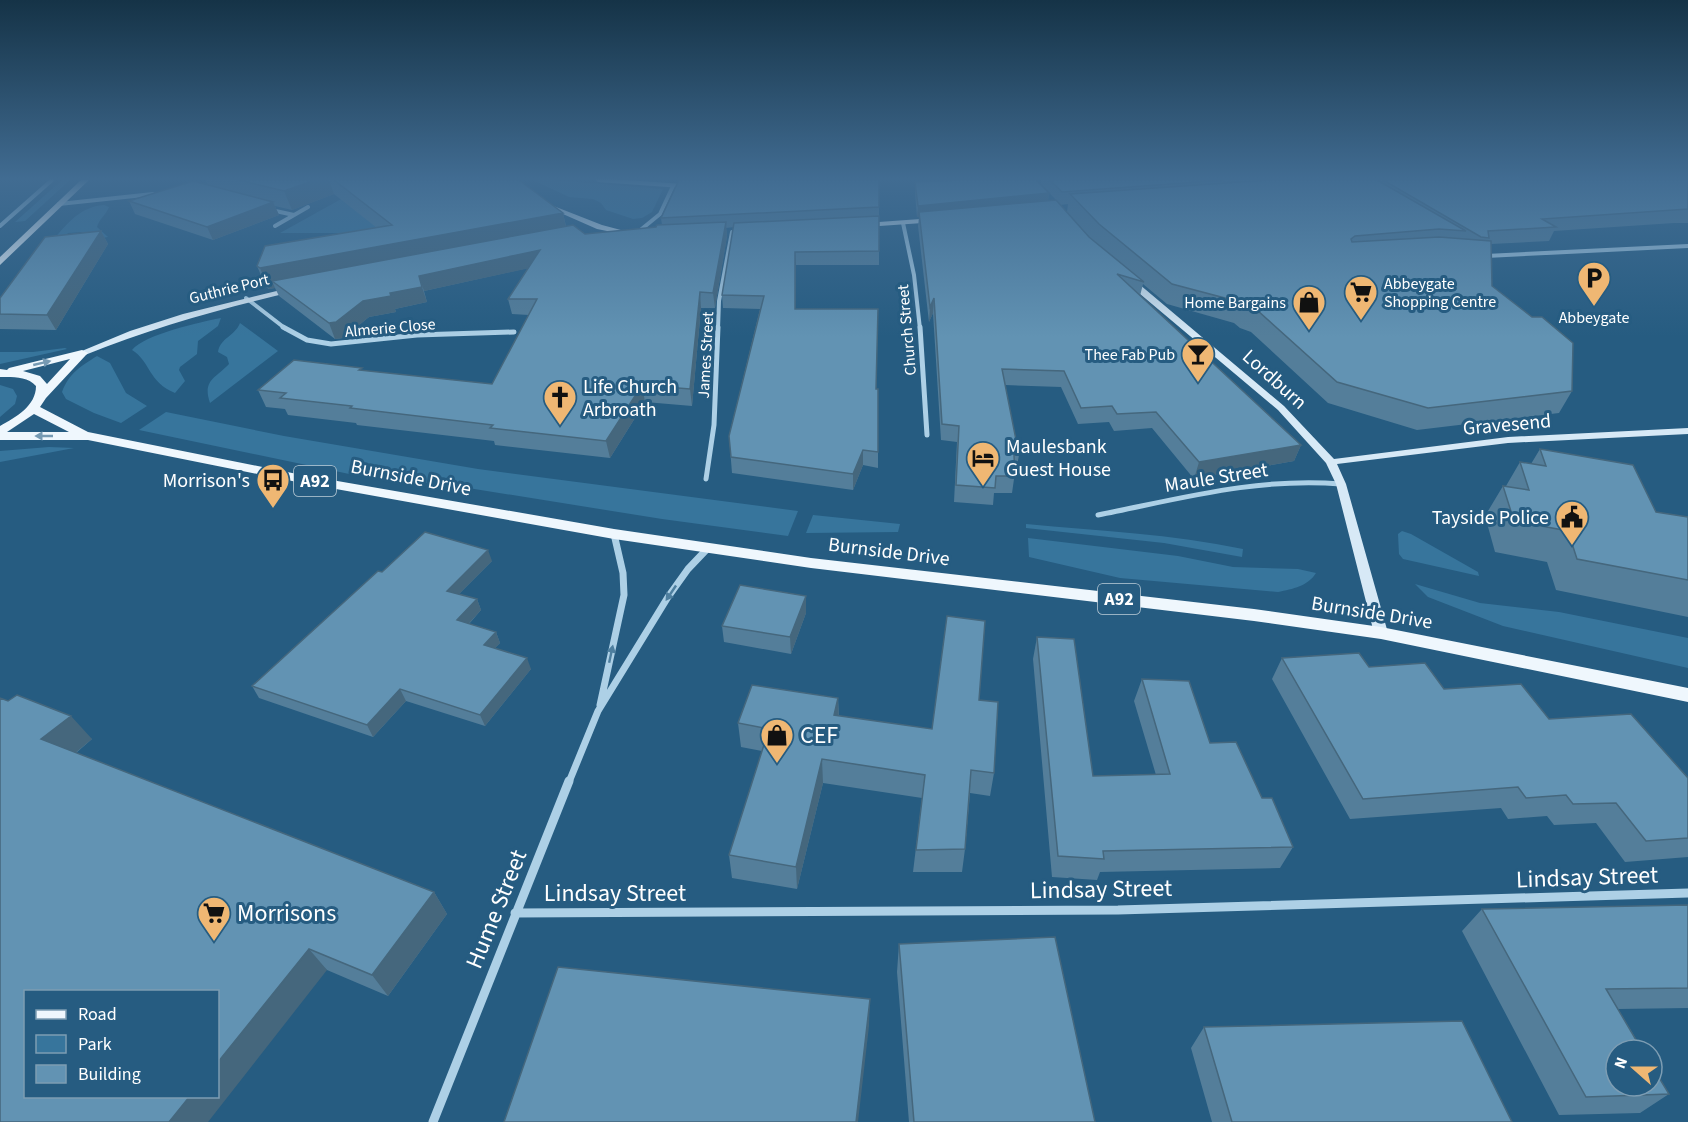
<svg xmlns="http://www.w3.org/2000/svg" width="1688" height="1122" viewBox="0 0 1688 1122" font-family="'Source Sans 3',sans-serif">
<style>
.green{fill:#37759c}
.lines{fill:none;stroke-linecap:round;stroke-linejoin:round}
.street-far3{stroke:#add0e6;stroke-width:4}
.street-far2{stroke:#add0e6;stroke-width:5}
.street-far1{stroke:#add0e6;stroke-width:7}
.street{stroke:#add0e6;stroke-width:9}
.secondary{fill:#d7e9f6;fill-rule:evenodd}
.primary{fill:#eff7fd;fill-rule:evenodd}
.wall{fill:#547e9a;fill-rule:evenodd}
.shaded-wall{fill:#45677d}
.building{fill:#6293b3;stroke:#45677d;stroke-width:1.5}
.oneway{fill:#769ab3}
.oneway2{fill:#4e7f9f}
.labels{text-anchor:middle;stroke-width:6;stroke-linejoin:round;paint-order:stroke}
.far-poi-label{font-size:16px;fill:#fff;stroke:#265c81;text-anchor:end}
.far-street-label{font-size:16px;fill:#fff;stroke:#265c81}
.shield{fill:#265c81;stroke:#beced9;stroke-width:1.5}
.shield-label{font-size:18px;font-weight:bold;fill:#fff}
.street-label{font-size:20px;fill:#fff;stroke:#265c81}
.poi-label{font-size:20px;fill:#fff;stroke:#265c81;text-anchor:start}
.near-poi-label{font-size:24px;fill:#fff;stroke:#265c81;text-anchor:start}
.near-street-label{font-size:24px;fill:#fff;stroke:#265c81}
</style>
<rect width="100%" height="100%" fill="#265c81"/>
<path class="green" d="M62,180H70L25,221L15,222Z
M537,180H552L663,189L652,212L642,218L633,219L606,210L601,203L593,199L569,197L535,181Z
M361,188L363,216L395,239L346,250L341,233H280Z
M104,205L109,207C106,215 99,219 97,227L108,237L78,241L82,232L68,233L58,245L47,247C64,228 77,207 104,205Z
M221,318L218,326L198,341L197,354L180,367L179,370L185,381L175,393C148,382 151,362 132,350C145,334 201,322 221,318Z
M240,323L278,351L210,403C202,380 216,378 229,364L227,357L218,352C220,338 235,336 240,323Z
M65,348L67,349L0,364V352H33Z
M97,356L110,363L126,393L147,406L121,423L94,413L66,399L62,392C69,373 81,366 97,356Z
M0,385L13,389L17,396L15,404L0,417Z
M166,412L284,436L478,469L798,511L788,536L662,519L462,487L354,475L139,430Z
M49,447L74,448L0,462V451Z
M813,515L900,524L898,532L806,533Z
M1026,524C1099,531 1172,534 1243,549L1242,557L1164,543L1026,528Z
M1402,531L1411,534L1478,572L1479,576L1403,559L1399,554L1398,534Z
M1028,538L1178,556L1233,567L1298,569L1316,573C1308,586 1293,589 1278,592L1120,578L1029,557Z
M1415,584L1480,603L1559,612L1688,638V668L1503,626L1428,597Z"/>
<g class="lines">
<path class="street-far3" d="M598,180L682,186
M59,204L153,194
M271,210L294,215
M903,223L914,275L920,329
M0,226L52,180
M275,226L308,207
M638,232L660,214L673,186
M1486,256L1688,246
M246,298L286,329
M718,329L719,301L732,232"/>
<path class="street-far2" d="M283,327L307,340L331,344L417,335L514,332
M920,327L927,435
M706,479L714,425L718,327
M1098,515C1179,499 1257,477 1341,484"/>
<path class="street-far1" d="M600,705L624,595L623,573L614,534
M569,782L598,711L668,597L688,569L708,548"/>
<path class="street" d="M515,913L1118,910L1688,893
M433,1122L569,781"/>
<path class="secondary" d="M547,205H551L602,225L636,234L632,236L597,229L547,207Z
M934,218H937V222L865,227L861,225L865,223Z
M1127,279H1133L1284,406L1334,459L1508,437L1688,428V434L1508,443L1337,464L1346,484L1388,633L1386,636H1376L1374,633L1336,484L1326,463L1278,410L1127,283Z
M293,287H296V291C224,308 154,327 85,355L82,356L77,353L130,331L183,314Z"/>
<path class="primary" d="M81,180H89L0,265V257Z
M82,350L88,353L86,355L46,398L40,407L88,432L297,474L614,529L811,558L1254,609L1381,627L1688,688V702L1381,639L1254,621L811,568L614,539L297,482L88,440H0V426C16,417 36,406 36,386C27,376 13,377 0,377V369L7,370L9,368ZM70,359L47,384L40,376L23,371ZM34,414L69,432H7Z"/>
</g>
<path class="wall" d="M205,180H519L563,213L566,226L585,234L656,227L662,225L661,218L679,180H881V181H879V265H796L795,309L876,389L878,452V468L863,465L853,490L732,473L729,436L760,309L723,308L722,295L734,227L726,228L727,236L715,308H701L692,406L645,402L610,458L495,445L494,441L357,425L356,423L288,415L285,409L266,407L258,390L363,371L492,384L529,315L512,314L508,299L528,268L424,291L427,302L395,309L396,312L369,317L343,338L335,339L279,296L275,288L269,289L266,287L257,266L377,228L334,194L292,210L275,206L279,215L213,240L135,214L129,201L208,185Z
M1041,180H1688V223H1674L1554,231L1549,241L1491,244L1492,286L1572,391L1559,413L1417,430L1328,403L1251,332L1240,328L1234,323L1167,304L1143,284L1140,296L1301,445L1294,461L1194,479L1152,428L1114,431L1109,422L1078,424L1061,387L1005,385L1019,455L1016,472H1015L1012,493H994L993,505L954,502L957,442L941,440L933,313L929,322L918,226L919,217H917L915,193V182L1049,193L1048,201L1056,200L1041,184ZM1068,204L1067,212L1060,205Z
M101,231L108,244L56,330L0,329V298Z
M1540,449L1656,512L1688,517V617L1556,590L1547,562L1495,552L1485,516L1503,486H1506L1520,462L1531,464Z
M492,561L459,594L477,599L481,610L469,624L496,632L500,643L495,648L531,669L485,726L406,701L373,737L259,698L252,686L382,572Z
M806,596V613L791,654L724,642L722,626Z
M1037,637L1093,776L1156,775L1134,701L1142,679L1210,743L1262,798L1293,847L1280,868L1100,872L1097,880L1052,877L1033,659Z
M1282,658L1369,667L1549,719L1688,778V857L1625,862L1596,823L1554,825L1547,816L1508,819L1501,808L1350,819L1272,679Z
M0,698L92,739L76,753L434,892L447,914L388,996L327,970Z
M838,698L839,716L932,729L979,700L994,773L990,796L970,793L965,849L962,872H913L922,798L823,783L797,889L732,878L729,855L762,751L741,747L738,723Z
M1688,905V1008L1618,1009L1669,1094L1640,1113L1559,1115L1462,931L1482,909Z
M899,944L1095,1122H909L897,972Z
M1204,1027L1512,1122H1212L1191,1048Z"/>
<path class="shaded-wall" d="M315,180H329L334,194L292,210L284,191Z
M1049,193L1047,205L919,212V217H917L918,206Z
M273,202L279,215L213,240L207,227Z
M563,213L567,233L272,281L275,288L269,289L260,268Z
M726,222L727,236L715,308L713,293Z
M101,231L108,244L56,330L47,315Z
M540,250L544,265L424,291L419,276Z
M795,252L796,265L795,323Z
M422,287L427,302L395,309L396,312L369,317L343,338L335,339L329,323L363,301L390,293Z
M700,292L701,308L692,406L690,389Z
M934,298L933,313L929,322L930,307Z
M642,385L645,402L610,458L606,441Z
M1301,445L1294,461L1194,479L1199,462Z
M863,450V465L853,490V474Z
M488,550L492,561L451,602L447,591Z
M806,596V613L791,654L790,637Z
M477,599L481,610L462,631L457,620Z
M496,632L500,643L488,656L484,645Z
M527,658L531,669L485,726L480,715Z
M400,689L406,701L373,737L367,725Z
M838,698L839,721L834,715Z
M71,716L92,739L63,763L41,739Z
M822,759L823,783L797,889L796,867Z
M434,892L447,914L388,996L372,975Z
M309,949L327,970L208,1122H169L190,1096H218V1062Z
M870,999L869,1026L858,1122H856Z"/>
<path class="building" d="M239,180H315L284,191Z
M334,180H519L563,213L260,268L257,266L265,246L392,225Z
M679,180H879V207L661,218Z
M961,180H1036L1049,193L918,206L915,182Z
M1050,180H1224L1062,192Z
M1269,180H1377L1466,231L1439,229L1355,236L1351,239L1352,242L1439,237L1491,241L1492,286L1532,317H1542L1573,343L1572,391L1428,408L1337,382L1258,311L1247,308L1240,302L1172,284L1099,224L1070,194Z
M1383,180H1688V209L1542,219L1556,227L1488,231L1489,238L1481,237Z
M193,181L273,202L207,227L129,201Z
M1056,200L1089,237L1144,282L1117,274L1301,445L1199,462L1156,412L1117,414L1112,406L1081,408L1064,371L1002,369L1019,455H1014L1015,476H996L995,488L956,485L959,426L942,424L934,298L930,307L919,212Z
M879,216V251L795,252V309H878L876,389H878V452L863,450L853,474L731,457L729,436L764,296L722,295L734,223Z
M726,222L713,293L700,292L690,389L642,385L606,441L490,428L493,425L350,408L352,406L280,398L286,393L258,390L294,360L362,368L359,370L492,384L537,299H508L540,250L419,276L422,287L390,293L391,296L363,301L336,322L329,323L272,281L573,225L585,234L656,227L657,225Z
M101,231L47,315L0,314V298L45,237Z
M1540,449L1633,465L1656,512L1688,517V580L1577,559L1568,531L1514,521L1503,486L1529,490L1520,462L1546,466Z
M425,532L488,550L447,591L477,599L457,620L496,632L484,645L527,658L480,715L400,689L367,725L252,686L378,571L382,572Z
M740,585L806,596L790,637L722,626Z
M947,616L985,621L979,700L998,702L994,773L971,770L965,849L916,850L925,775L822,759L796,867L729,855L769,729L738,723L752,685L838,698L834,715L932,729Z
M1037,637L1074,639L1093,776L1170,774L1142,679L1189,681L1210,743L1236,742L1262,798H1272L1293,847L1103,851L1104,859L1058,856Z
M1359,653L1369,667L1425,663L1444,689L1521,684L1549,719L1631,714L1688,778V838L1646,841L1616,803L1573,804L1566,795L1526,798L1518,787L1363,799L1282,658Z
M17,695L71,716L41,739L434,892L372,975L309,949L218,1062V992H26V1096H190L169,1122H0V698L8,701Z
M1688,905V988L1606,989L1642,1050H1616V1086H1652V1066L1669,1094L1586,1097L1482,909Z
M1055,937L1095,1122H914L899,944Z
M558,967L870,999L856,1122H504Z
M1462,1021L1512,1122H1232L1204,1027Z"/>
<defs><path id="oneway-solid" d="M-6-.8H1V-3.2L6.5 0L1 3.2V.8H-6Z" transform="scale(1.5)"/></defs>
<g class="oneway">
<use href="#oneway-solid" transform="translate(42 363) rotate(-13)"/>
<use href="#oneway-solid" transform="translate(44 436) rotate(180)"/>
</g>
<g class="oneway2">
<use href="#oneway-solid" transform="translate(671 593) rotate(124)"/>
<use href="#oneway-solid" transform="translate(611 654) rotate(-78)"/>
</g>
<linearGradient id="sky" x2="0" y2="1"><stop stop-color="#153347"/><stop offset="0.53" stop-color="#416c92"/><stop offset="1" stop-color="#416c92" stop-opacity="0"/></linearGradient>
<rect width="1688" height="337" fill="url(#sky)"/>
<defs>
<symbol id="parking-pin" viewBox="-11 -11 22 30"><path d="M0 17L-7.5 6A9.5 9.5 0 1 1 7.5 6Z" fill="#efb773" stroke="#265c81"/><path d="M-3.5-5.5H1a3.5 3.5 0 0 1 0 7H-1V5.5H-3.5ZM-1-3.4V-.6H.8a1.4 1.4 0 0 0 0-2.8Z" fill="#111"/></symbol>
<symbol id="supermarket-pin" viewBox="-11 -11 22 30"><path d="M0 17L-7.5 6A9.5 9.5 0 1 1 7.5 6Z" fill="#efb773" stroke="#265c81"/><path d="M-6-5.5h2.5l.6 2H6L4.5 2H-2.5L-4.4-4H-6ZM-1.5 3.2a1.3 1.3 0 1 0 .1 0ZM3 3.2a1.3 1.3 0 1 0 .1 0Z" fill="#111"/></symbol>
<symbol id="shop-pin" viewBox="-11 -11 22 30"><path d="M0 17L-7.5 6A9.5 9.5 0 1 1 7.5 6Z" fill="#efb773" stroke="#265c81"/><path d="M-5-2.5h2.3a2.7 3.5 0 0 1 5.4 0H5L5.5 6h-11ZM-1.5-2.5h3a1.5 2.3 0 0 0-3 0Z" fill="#111"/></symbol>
<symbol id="bar-pin" viewBox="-11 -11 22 30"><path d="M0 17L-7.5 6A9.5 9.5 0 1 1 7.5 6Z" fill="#efb773" stroke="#265c81"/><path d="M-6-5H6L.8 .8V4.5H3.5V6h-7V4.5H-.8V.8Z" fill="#111"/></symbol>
<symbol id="church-pin" viewBox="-11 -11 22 30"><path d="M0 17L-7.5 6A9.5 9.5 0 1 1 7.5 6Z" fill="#efb773" stroke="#265c81"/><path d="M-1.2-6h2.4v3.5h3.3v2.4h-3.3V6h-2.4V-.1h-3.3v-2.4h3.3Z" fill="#111"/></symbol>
<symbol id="hotel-pin" viewBox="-11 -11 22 30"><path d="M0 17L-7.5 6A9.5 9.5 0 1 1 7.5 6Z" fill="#efb773" stroke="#265c81"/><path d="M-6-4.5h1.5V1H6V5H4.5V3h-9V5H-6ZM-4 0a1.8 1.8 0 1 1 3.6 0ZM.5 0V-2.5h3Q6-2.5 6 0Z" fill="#111"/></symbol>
<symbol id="bus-pin" viewBox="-11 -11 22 30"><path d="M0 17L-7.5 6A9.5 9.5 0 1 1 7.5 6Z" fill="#efb773" stroke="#265c81"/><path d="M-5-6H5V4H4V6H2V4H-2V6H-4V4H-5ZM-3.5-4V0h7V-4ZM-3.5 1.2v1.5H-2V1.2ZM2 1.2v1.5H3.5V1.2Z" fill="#111"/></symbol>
<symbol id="civic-pin" viewBox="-11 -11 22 30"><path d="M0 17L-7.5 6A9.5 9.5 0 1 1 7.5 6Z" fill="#efb773" stroke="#265c81"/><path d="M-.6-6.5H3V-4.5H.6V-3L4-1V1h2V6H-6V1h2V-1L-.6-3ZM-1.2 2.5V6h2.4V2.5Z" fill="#111"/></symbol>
</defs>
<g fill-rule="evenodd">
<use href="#parking-pin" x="1575" y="259" width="38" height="52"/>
<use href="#supermarket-pin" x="1342" y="273" width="38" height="52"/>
<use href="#shop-pin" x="1290" y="283" width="38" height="52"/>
<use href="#bar-pin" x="1179" y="335" width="38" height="52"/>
<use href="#church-pin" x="541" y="378" width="38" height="52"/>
<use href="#hotel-pin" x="964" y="439" width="38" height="52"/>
<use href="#bus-pin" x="254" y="461" width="38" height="52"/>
<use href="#civic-pin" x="1553" y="498" width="38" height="52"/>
<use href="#shop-pin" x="758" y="716" width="38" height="52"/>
<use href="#supermarket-pin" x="195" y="894" width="38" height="52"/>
</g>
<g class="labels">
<g class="far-poi-label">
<text x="1384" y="289" text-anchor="start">Abbeygate<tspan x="1384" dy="18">Shopping Centre</tspan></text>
<text x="1286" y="308">Home Bargains</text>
<text x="1594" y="323" text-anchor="middle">Abbeygate</text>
<text x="1175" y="360">Thee Fab Pub</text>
</g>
<g class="far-street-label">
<text transform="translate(229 288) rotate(-14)" y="6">Guthrie Port</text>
<text transform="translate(390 327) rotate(-5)" y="6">Almerie Close</text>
<text transform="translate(906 330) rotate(-95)" y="6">Church Street</text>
<text transform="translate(705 355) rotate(-87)" y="6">James Street</text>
</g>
<g class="shield">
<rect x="294" y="466" width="42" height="30" rx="4.5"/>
<rect x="1098" y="584" width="42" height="30" rx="4.5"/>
</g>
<g class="shield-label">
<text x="315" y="487">A92</text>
<text x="1119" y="605">A92</text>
</g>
<g class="street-label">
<text transform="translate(1275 379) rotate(42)" y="7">Lordburn</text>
<text transform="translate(1507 424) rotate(-5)" y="7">Gravesend</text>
<text transform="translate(411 477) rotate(11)" y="7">Burnside Drive</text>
<text transform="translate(1216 477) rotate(-9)" y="7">Maule Street</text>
<text transform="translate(889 551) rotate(7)" y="7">Burnside Drive</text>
<text transform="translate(1372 612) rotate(9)" y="7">Burnside Drive</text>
</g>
<g class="poi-label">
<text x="583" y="393">Life Church<tspan x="583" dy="23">Arbroath</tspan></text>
<text x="1006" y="453">Maulesbank<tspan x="1006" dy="23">Guest House</tspan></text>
<text x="250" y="487" text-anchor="end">Morrison's</text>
<text x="1549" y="524" text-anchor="end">Tayside Police</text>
</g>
<g class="near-poi-label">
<text x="800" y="743">CEF</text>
<text x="237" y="921">Morrisons</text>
</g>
<g class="near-street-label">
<text transform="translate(1587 877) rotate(-2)" y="8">Lindsay Street</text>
<text transform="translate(1101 889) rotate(-1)" y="8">Lindsay Street</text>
<text x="615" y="901">Lindsay Street</text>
<text transform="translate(496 909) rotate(-68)" y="8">Hume Street</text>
</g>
</g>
<rect x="24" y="990" width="195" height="108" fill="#265c81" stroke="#7d9db3" stroke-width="1.5"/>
<rect x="36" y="1010" width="30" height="9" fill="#eff7fd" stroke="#7d9db3" stroke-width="1.5"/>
<text x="78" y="1020" font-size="18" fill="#ffffff">Road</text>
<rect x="36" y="1035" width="30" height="18" fill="#37759c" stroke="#7d9db3" stroke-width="1.5"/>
<text x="78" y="1050" font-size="18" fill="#ffffff">Park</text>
<rect x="36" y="1065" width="30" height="18" fill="#6293b3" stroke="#7d9db3" stroke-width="1.5"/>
<text x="78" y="1080" font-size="18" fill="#ffffff">Building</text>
<g transform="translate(1634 1068) rotate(291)"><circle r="28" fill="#265c81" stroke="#7d9db3" stroke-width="1.5"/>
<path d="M0-4.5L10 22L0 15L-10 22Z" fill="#efb773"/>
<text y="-9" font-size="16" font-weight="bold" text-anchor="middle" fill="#ffffff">N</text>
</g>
</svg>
